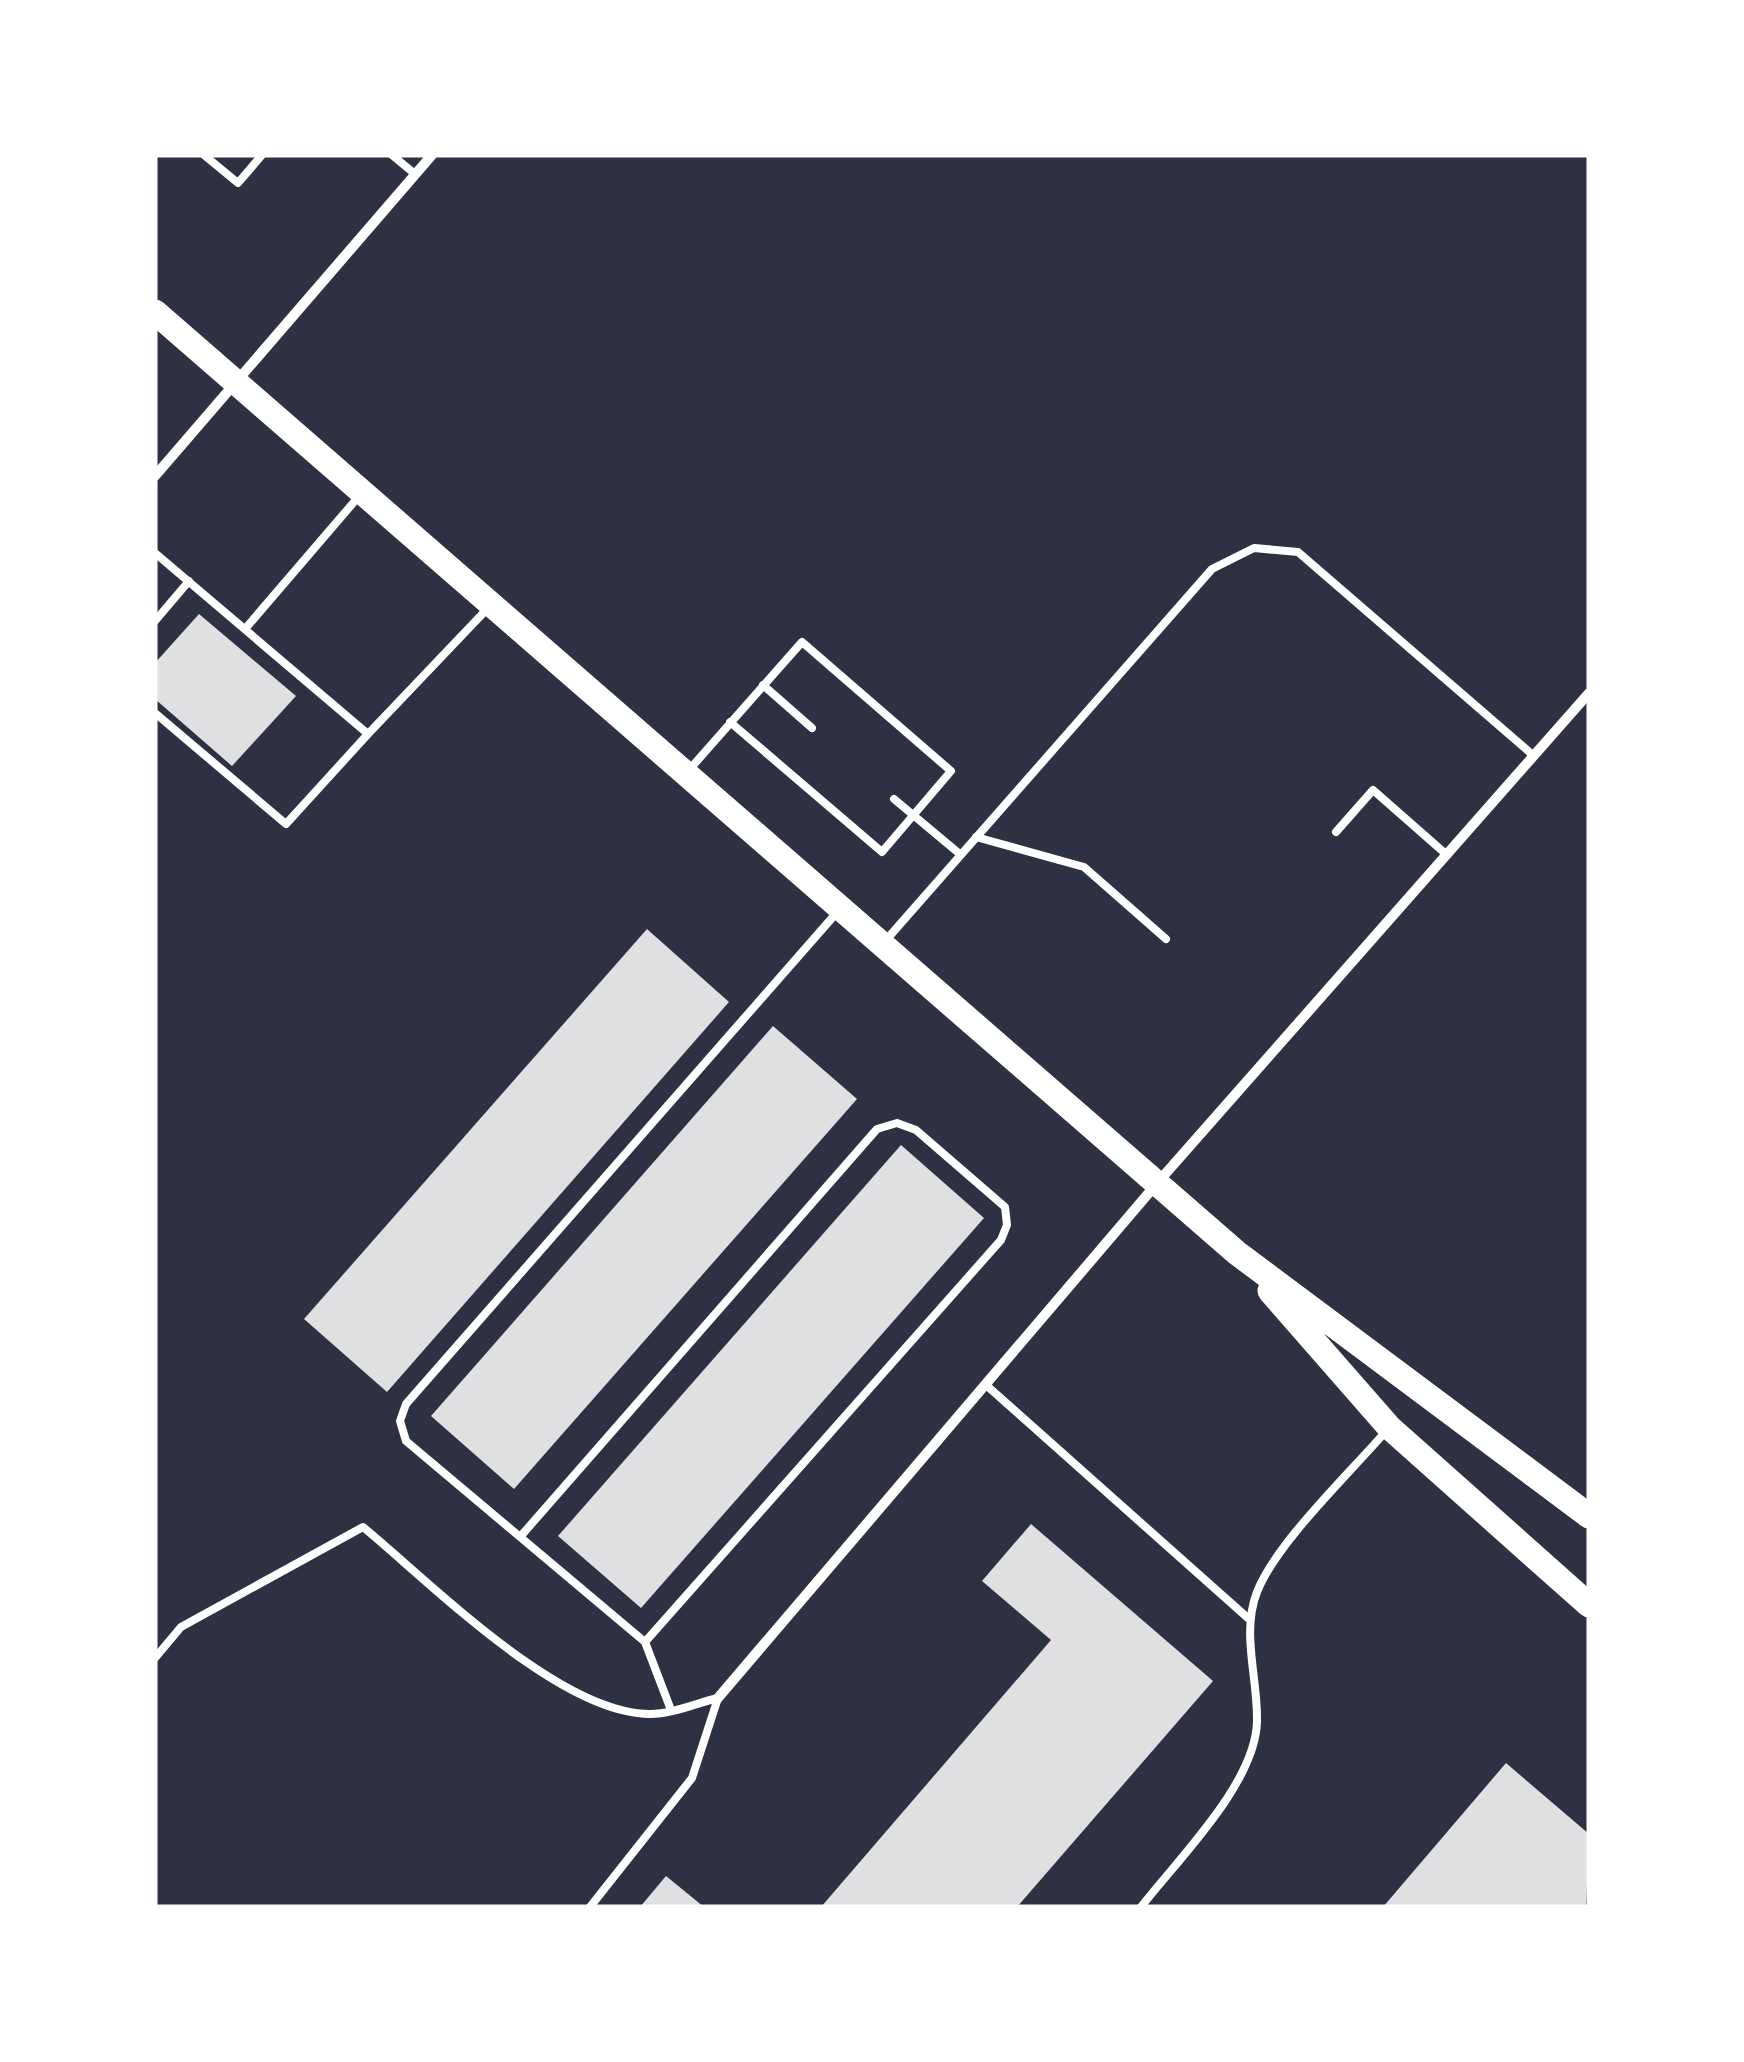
<svg xmlns="http://www.w3.org/2000/svg" width="1744" height="2062" viewBox="0 0 1744 2062" font-family="Helvetica,sans-serif">
<style>
.building{fill:#e0e0e3}
.lines{fill:none;stroke-linecap:round;stroke-linejoin:round}
.service{stroke:#fff;stroke-width:8}
.minor{stroke:#fff;stroke-width:10}
.primary{stroke:#fff;stroke-width:25}
</style>
<rect width="100%" height="100%" fill="#2d3142"/>
<path class="building" d="M199,614L296,696L232,766L155,699V663Z
M647,929L729,1002L387,1392L304,1319Z
M773,1026L857,1099L514,1489L431,1416Z
M901,1145L984,1218L641,1608L558,1536Z
M1031,1524L1213,1681L1017,1907H821L1051,1640L982,1581Z
M1506,1763L1589,1834L1586,1907H1383Z
M666,1876L704,1907H640Z"/>
<g class="lines">
<path class="service" d="M204,155L238,183L262,155
M392,155L415,174
M155,553L368,734L489,607
M155,621L189,581
M245,629L360,495
M763,685L812,728
M155,713L286,824L368,734
M689,770L802,642L951,771L882,852L730,722
M894,799L961,855
M1336,832L1373,790L1447,855
M976,837L1084,867L1166,939
M887,939L1212,569L1254,548L1298,552L1534,756
M986,1385L1249,1619
M520,1537L877,1129L897,1123L916,1130L1005,1207L1007,1225L1001,1240L645,1642
M155,1658L181,1627L363,1527C432,1584 560,1714 650,1714C672,1714 697,1703 718,1698
M671,1710L645,1642L406,1441L400,1421L406,1404L839,910
M590,1907L692,1778L718,1698
M1141,1907C1178,1859 1256,1783 1257,1721C1258,1678 1241,1633 1257,1592C1276,1543 1350,1473 1387,1430"/>
<path class="minor" d="M155,476L432,155
M718,1698L1159,1181L1589,693"/>
<path class="primary" d="M155,312L1237,1253L1589,1516
M1270,1291L1389,1427L1589,1605"/>
</g>
<rect width="1744" height="2062" fill="none" stroke="#ffffff" stroke-width="315"/>
</svg>
